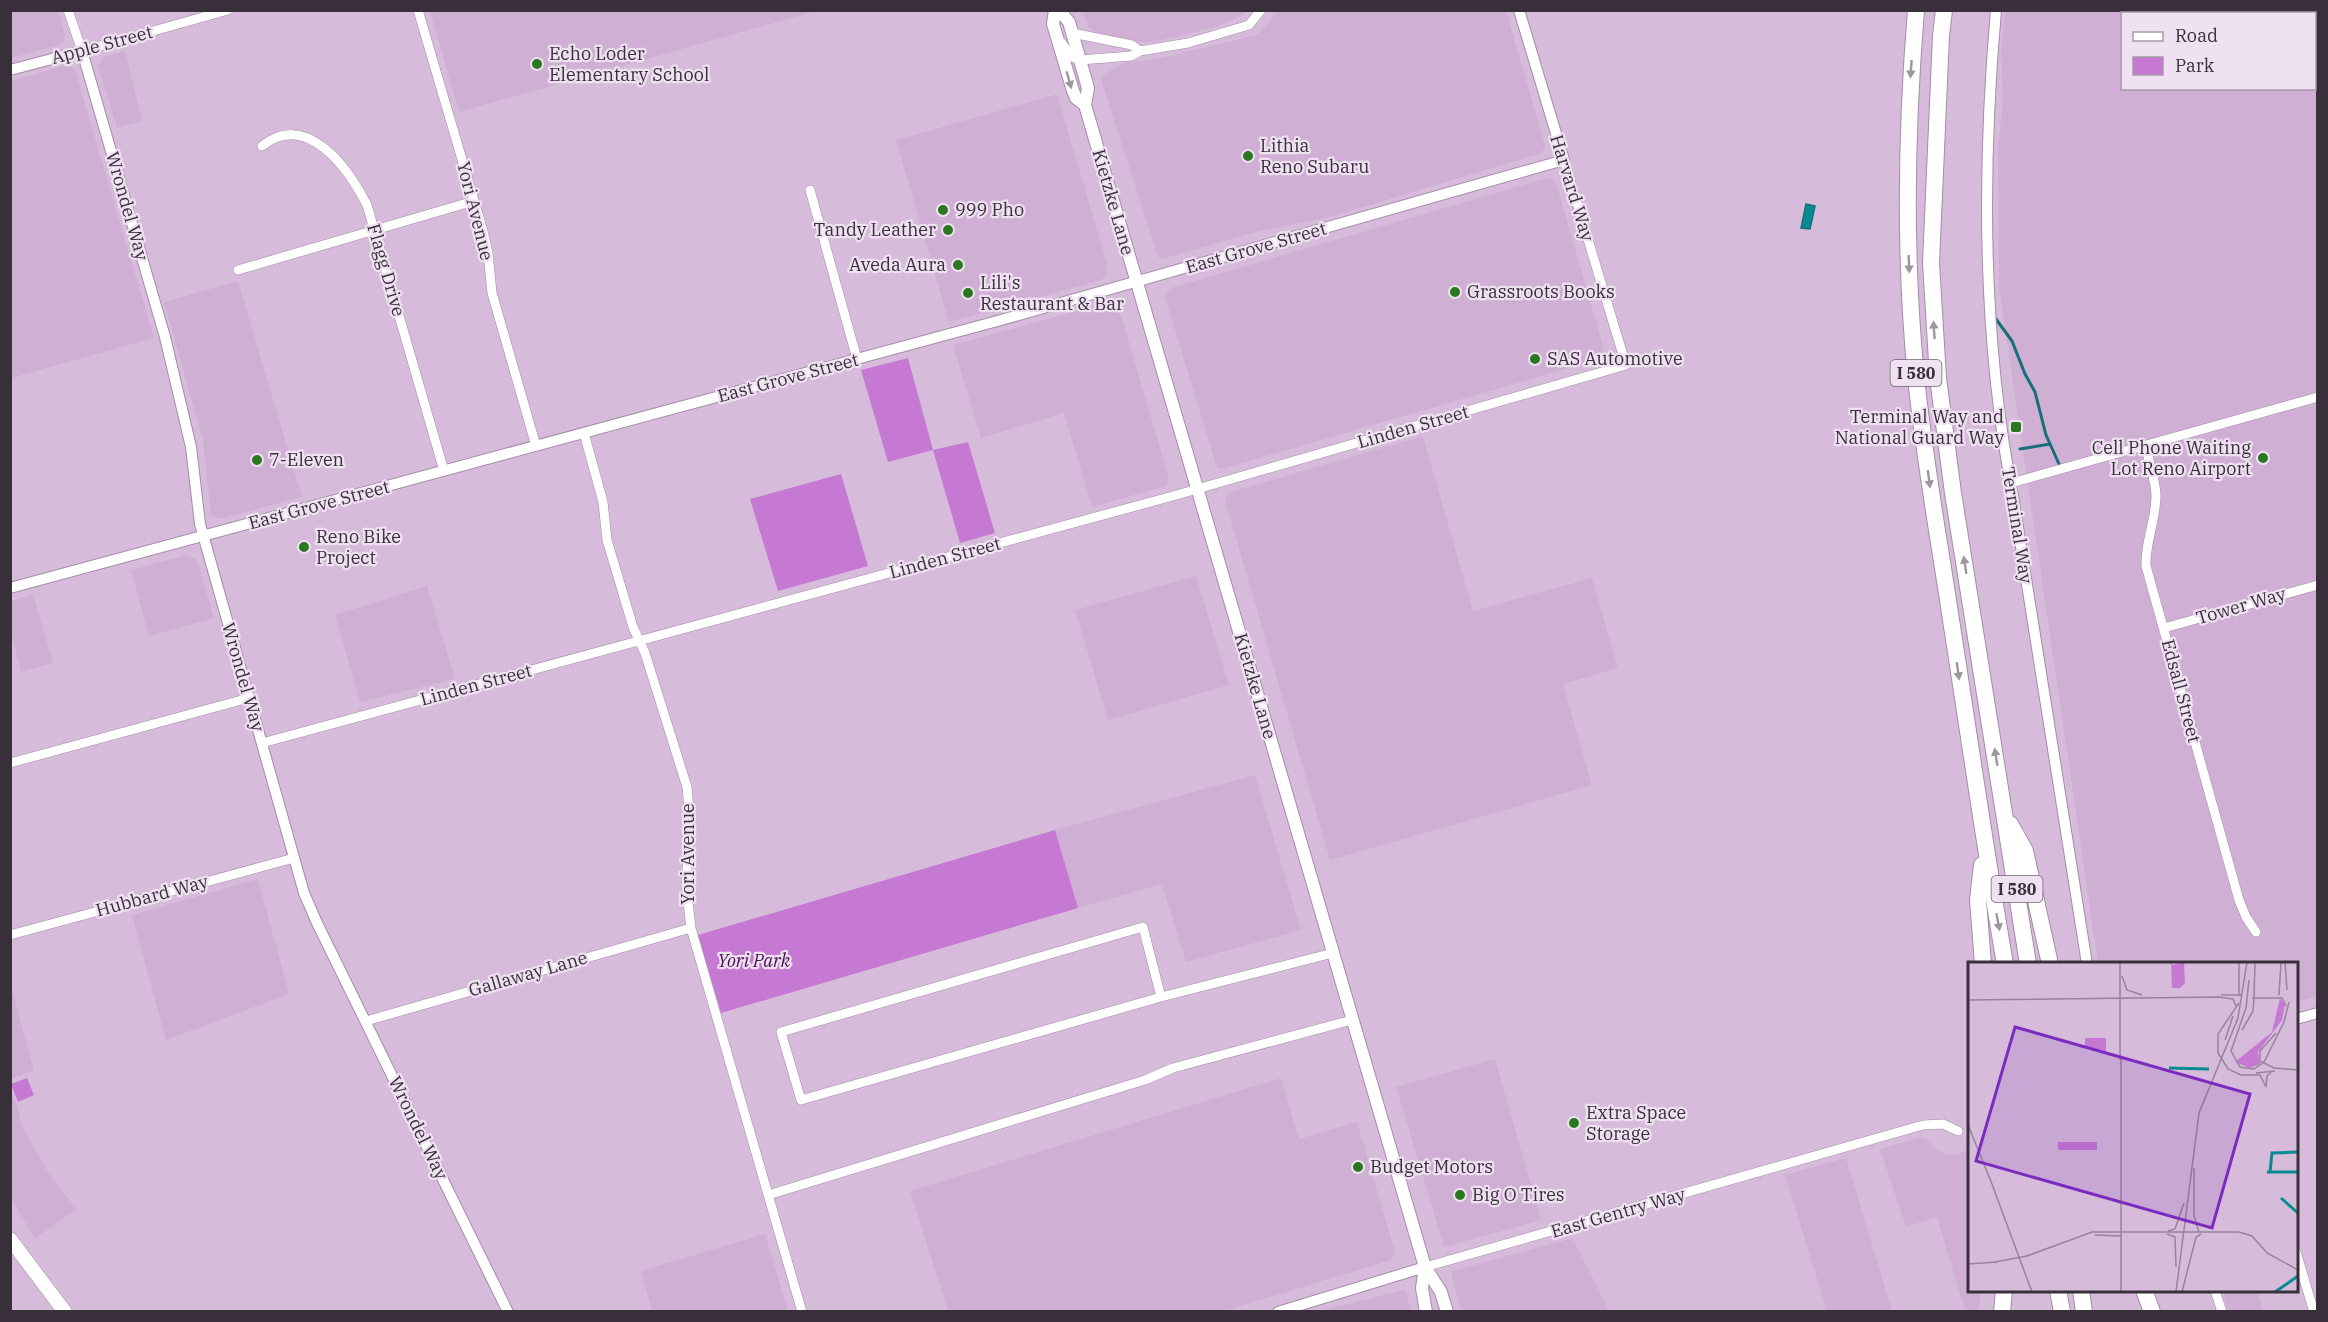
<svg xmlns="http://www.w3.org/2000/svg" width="2328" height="1322" viewBox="0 0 2328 1322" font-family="'IBM Plex Serif',serif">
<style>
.built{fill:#cfb0d4;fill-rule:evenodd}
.green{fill:#c579d3}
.water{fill:#078b92;stroke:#166f78;stroke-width:1.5}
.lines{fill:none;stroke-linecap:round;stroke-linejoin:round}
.stream{stroke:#166f78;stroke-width:3}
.minor-casing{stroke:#a58ca9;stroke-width:10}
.tertiary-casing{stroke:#a58ca9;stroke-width:12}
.secondary-casing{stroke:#a58ca9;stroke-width:14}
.primary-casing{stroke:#a58ca9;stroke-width:15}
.motorway-casing{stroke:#a58ca9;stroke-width:18}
.minor{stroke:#fff;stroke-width:9}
.tertiary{stroke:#fff;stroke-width:10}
.secondary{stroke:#fff;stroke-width:12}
.primary{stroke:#fff;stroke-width:14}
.motorway{stroke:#fff;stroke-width:16}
.oneway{fill:#9c979d}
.poi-dot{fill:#29771f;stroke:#efe1f1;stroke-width:2}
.labels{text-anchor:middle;stroke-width:4.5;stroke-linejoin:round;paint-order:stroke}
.shield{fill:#efe1f1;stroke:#706472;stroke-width:1.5}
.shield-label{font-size:16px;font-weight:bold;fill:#392f3b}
.street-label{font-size:18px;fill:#392f3b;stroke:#efe1f1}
.poi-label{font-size:18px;fill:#392f3b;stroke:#efe1f1;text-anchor:start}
.park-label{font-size:18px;font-style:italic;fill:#46114f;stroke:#efe1f1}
.inset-river{fill:none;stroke:#078b92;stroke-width:3}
.inset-road{fill:none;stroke:#97849a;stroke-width:1.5}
.view{fill:#7b2cbf;fill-opacity:0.15;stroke:#7b2cbf;stroke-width:3}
.inset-edge{fill:none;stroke:#392f3b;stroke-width:3}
</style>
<rect width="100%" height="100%" fill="#d6bcda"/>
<path class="built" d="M11,10L58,11L65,35L64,41L59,45L11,58Z
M1277,10L1506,11L1545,145L1544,150L1538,154L1330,217L1259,231L1162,259L1158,257L1101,79L1103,75L1123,63L1153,60L1256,35L1268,24Z
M430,11H816L459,112Z
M1082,11H1247L1233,20L1216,27L1153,42H1138L1096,33L1089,28Z
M2005,11H2317V996L2297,1002L2296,964L2098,963L1999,287L1998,150L2003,99L2001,52ZM2122,14H2314V88H2122Z
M125,51L142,121L117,128L98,65L103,57Z
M64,66H69L75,70L154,338L11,378V81Z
M1057,94L1107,264L1106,276L1101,280L949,322L896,140Z
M1547,178L1553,180L1557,186L1604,350L1602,356L1596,360L1225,468H1219L1216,465L1165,297L1171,288Z
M238,281L302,497L219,519L211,515L203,440L164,302Z
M1107,303L1113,304L1121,315L1169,479L1166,486L1092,507L1064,413L981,438L953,345Z
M1423,436L1473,611L1592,578L1618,668L1563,684L1592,785L1330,860L1226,504V497L1231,492Z
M187,555L197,560L214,618L149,636L131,570Z
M1196,576L1229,685L1108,720L1075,610Z
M427,586L455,679L360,702L335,615Z
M33,594L53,663L21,672L11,633V601Z
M1255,775L1301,930L1186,962L1162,884L1078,908L1055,830Z
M258,879L289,994L166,1040L132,915Z
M11,985L34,1071L11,1079H10Z
M1495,1059L1541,1220L1444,1247L1396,1087Z
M1281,1078L1299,1139L1357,1122L1395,1252L1391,1260L1224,1311H948L910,1191Z
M10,1089L17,1105L22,1126L46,1169L76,1209L35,1239L11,1198Z
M1924,1137L1937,1150L1946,1154L1957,1155L1969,1149L1970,1290L1980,1291L1979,1311H1965L1937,1217L1906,1227L1880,1149Z
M1846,1158L1892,1311H1827L1785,1175Z
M765,1234L788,1311H652L641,1271Z
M1573,1238L1609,1311H1461L1451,1274L1453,1271Z
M1402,1290L1406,1292L1411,1311H1322Z
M2223,1291H2257L2263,1311H2228Z"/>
<path class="green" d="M908,358L933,450L968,442L995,533L960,543L933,450L888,462L861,370Z
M841,474L868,566L778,591L750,499Z
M1055,830L1078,908L721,1013L698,935Z
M27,1078L34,1095L18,1102L11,1084Z"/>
<path class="water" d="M1806,204L1815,206L1810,229L1801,228Z"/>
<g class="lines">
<path class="stream" d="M1996,319L2012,341L2025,374L2035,392L2046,435L2059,464
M2020,449L2050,444"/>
<defs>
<path id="minor" d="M68,10L82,51L228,10
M418,10L483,231L488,253L492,293L536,446
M1072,33L1132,45L1140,51
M1061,42L1072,57L1080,60L1131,56L1140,51L1188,43L1249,25L1261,10
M262,146C307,110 348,168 367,205L444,471
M810,190L857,359
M238,270L474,201
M584,433L603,502L607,540L633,627L645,653L687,787L690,820L686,885L691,928L802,1312
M2146,446C2148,462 2156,480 2156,496C2156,520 2145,542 2146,566L2239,900L2246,917L2256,932
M2011,483L2318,397
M2164,628L2318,585
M262,743L1173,496L1626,365L1564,160
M10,763L249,698
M10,935L294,858
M1161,997L1143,927L781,1032L801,1100L1161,997L1333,953
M366,1021L691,928
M768,1195L1145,1080L1173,1068L1352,1020
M2296,1252L2314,1312
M1425,1267L1923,1125L1943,1124L1958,1131
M2215,1290L2222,1312"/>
<path id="tertiary" d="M1996,10C1982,170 1982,339 2013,496L2087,964
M10,70L82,51L165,337L191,447L200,524L304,893L317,923L508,1312
M10,588L1001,320L1564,160L1519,10
M2296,1019L2318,1013
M1278,1312L1425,1267"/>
<path id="secondary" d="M1055,10L1053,24L1073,91L1076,98L1085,105
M1059,10L1069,22L1088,88L1085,105L1425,1267L1441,1292L1447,1312
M1425,1267L1422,1288L1426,1312"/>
<path id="primary" d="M10,1239L65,1312"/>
<path id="motorway" d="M1916,10C1906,132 1904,255 1916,377C1924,458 1939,539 1951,620C1969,735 1985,849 2005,964
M1944,10L1941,36L1931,263L1938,378L1953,493L2028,964
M2010,824L2025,851L2050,964
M1982,865L1978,900L1983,964
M2058,1290L2062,1312
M2081,1290L2084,1312
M2144,1290L2152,1312
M2002,1312L2004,1290"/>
</defs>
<use href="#minor" class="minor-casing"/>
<use href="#tertiary" class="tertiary-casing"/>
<use href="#secondary" class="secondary-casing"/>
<use href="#primary" class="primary-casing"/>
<use href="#motorway" class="motorway-casing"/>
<use href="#minor" class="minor"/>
<use href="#tertiary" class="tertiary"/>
<use href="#secondary" class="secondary"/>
<use href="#primary" class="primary"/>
<use href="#motorway" class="motorway"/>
</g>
<defs><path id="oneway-solid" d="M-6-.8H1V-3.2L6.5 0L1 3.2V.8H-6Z" transform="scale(1.5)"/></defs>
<g class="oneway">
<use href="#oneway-solid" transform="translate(1911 69) rotate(94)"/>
<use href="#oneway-solid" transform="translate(1069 80) rotate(74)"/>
<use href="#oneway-solid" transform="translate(1909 264) rotate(88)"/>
<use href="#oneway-solid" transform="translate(1934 330) rotate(-94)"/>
<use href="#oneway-solid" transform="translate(1929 479) rotate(82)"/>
<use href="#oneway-solid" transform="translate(1965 565) rotate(-99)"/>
<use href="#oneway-solid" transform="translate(1958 671) rotate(82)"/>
<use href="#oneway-solid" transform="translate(1996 757) rotate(-99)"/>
<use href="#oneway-solid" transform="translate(1998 922) rotate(80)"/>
</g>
<g class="poi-dot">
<circle cx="537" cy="64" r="6"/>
<circle cx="1248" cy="156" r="6"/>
<circle cx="943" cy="210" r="6"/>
<circle cx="948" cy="230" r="6"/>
<circle cx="958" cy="265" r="6"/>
<circle cx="1455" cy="292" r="6"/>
<circle cx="968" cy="293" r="6"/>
<circle cx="1535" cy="359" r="6"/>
<rect x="2010" y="421" width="12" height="12" rx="3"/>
<circle cx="2263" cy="458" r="6"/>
<circle cx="257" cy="460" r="6"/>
<circle cx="304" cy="547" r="6"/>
<circle cx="1574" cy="1123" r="6"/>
<circle cx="1358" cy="1167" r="6"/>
<circle cx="1460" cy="1195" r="6"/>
</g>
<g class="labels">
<g class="shield">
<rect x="1890.5" y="360" width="51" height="26" rx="4.5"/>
<rect x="1991.5" y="876" width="51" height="26" rx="4.5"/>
</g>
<g class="shield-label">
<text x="1916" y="379">I 580</text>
<text x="2017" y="895">I 580</text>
</g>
<g class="street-label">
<text transform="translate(102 45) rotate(-15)" y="6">Apple Street</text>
<text transform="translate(1572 188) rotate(73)" y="6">Harvard Way</text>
<text transform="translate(1113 202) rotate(74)" y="6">Kietzke Lane</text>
<text transform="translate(127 206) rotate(74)" y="6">Wrondel Way</text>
<text transform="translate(475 211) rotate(76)" y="6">Yori Avenue</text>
<text transform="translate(1256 248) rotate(-16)" y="6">East Grove Street</text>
<text transform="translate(386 270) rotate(74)" y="6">Flagg Drive</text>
<text transform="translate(788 378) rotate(-15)" y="6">East Grove Street</text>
<text transform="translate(1413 427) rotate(-16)" y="6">Linden Street</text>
<text transform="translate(319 505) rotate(-15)" y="6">East Grove Street</text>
<text transform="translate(2017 525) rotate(81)" y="6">Terminal Way</text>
<text transform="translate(945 558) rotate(-15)" y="6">Linden Street</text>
<text transform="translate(2241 606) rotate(-16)" y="6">Tower Way</text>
<text transform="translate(243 677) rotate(74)" y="6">Wrondel Way</text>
<text transform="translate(476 685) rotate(-15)" y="6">Linden Street</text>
<text transform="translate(1255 686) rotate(74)" y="6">Kietzke Lane</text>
<text transform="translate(2181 691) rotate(75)" y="6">Edsall Street</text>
<text transform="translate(688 854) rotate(-90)" y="6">Yori Avenue</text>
<text transform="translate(152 896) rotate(-15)" y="6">Hubbard Way</text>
<text transform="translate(528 974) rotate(-16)" y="6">Gallaway Lane</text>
<text transform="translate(418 1128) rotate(64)" y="6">Wrondel Way</text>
<text transform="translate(1618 1213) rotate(-16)" y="6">East Gentry Way</text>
</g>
<g class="poi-label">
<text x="549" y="60">Echo Loder<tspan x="549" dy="21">Elementary School</tspan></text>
<text x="1260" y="152">Lithia<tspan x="1260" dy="21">Reno Subaru</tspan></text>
<text x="955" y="216">999 Pho</text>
<text x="936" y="236" text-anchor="end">Tandy Leather</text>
<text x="946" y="271" text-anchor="end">Aveda Aura</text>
<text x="980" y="289">Lili's<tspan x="980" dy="21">Restaurant &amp; Bar</tspan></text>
<text x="1467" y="298">Grassroots Books</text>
<text x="1547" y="365">SAS Automotive</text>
<text x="2004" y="423" text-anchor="end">Terminal Way and<tspan x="2004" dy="21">National Guard Way</tspan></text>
<text x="2251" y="454" text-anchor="end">Cell Phone Waiting<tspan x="2251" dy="21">Lot Reno Airport</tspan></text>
<text x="269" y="466">7-Eleven</text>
<text x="316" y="543">Reno Bike<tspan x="316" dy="21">Project</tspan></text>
<text x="1586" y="1119">Extra Space<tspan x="1586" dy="21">Storage</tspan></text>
<text x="1370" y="1173">Budget Motors</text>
<text x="1472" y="1201">Big O Tires</text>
</g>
<g class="park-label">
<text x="754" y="967">Yori Park</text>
</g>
</g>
<g transform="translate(1968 962)">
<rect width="330" height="330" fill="#d6bcda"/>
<path d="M203,0L205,3L216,0L217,21L212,26H204ZM312,36L317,43L314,58L290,90L292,102L282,106L267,100L304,70ZM117,76H138V89L117,86ZM90,180H129V188H90Z" fill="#c579d3"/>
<path class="inset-river" d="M201,106L241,107M299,210H330M302,210L304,191L330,190M313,236L330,251M307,330L330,314"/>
<path class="inset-road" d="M152,0V98M317,0L319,28M154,14L159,28L174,33M281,18L278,46L263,89L272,105L286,107L296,100L316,60L321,40M253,33H274M311,33L313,0M271,34V0M250,35L265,37L268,44M284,36H314L318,44M286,36L287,0M0,38L252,35M271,41L250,72V91L260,107L273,113H292L298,125M274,68L285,49L286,36M308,71L292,89V99L306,106L330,108M257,78L265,54M288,111L307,109M298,125L299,114L304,109M0,163L26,227M226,206V254L231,270M25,225L64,330M200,269L207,267L216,241M199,272L207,275L208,305M127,273L154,274M27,300L59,294L124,270H271L284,274L299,291L330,308M0,302L29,300M153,330V96M208,330L231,151L270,56L279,0M214,330L228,275L233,272"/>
<path class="view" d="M47,65L282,132L244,266L8,199Z"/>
<rect width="330" height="330" class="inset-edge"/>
</g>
<rect width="2328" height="1322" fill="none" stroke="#392f3b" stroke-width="24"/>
<rect x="2121" y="12" width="195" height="78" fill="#efe1f1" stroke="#a69aa8" stroke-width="1.5"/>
<rect x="2133" y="32" width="30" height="9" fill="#ffffff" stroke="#a69aa8" stroke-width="1.5"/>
<text x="2175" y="42" font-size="18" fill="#392f3b">Road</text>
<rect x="2133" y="57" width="30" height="18" fill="#c579d3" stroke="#a69aa8" stroke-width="1.5"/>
<text x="2175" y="72" font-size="18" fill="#392f3b">Park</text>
</svg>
